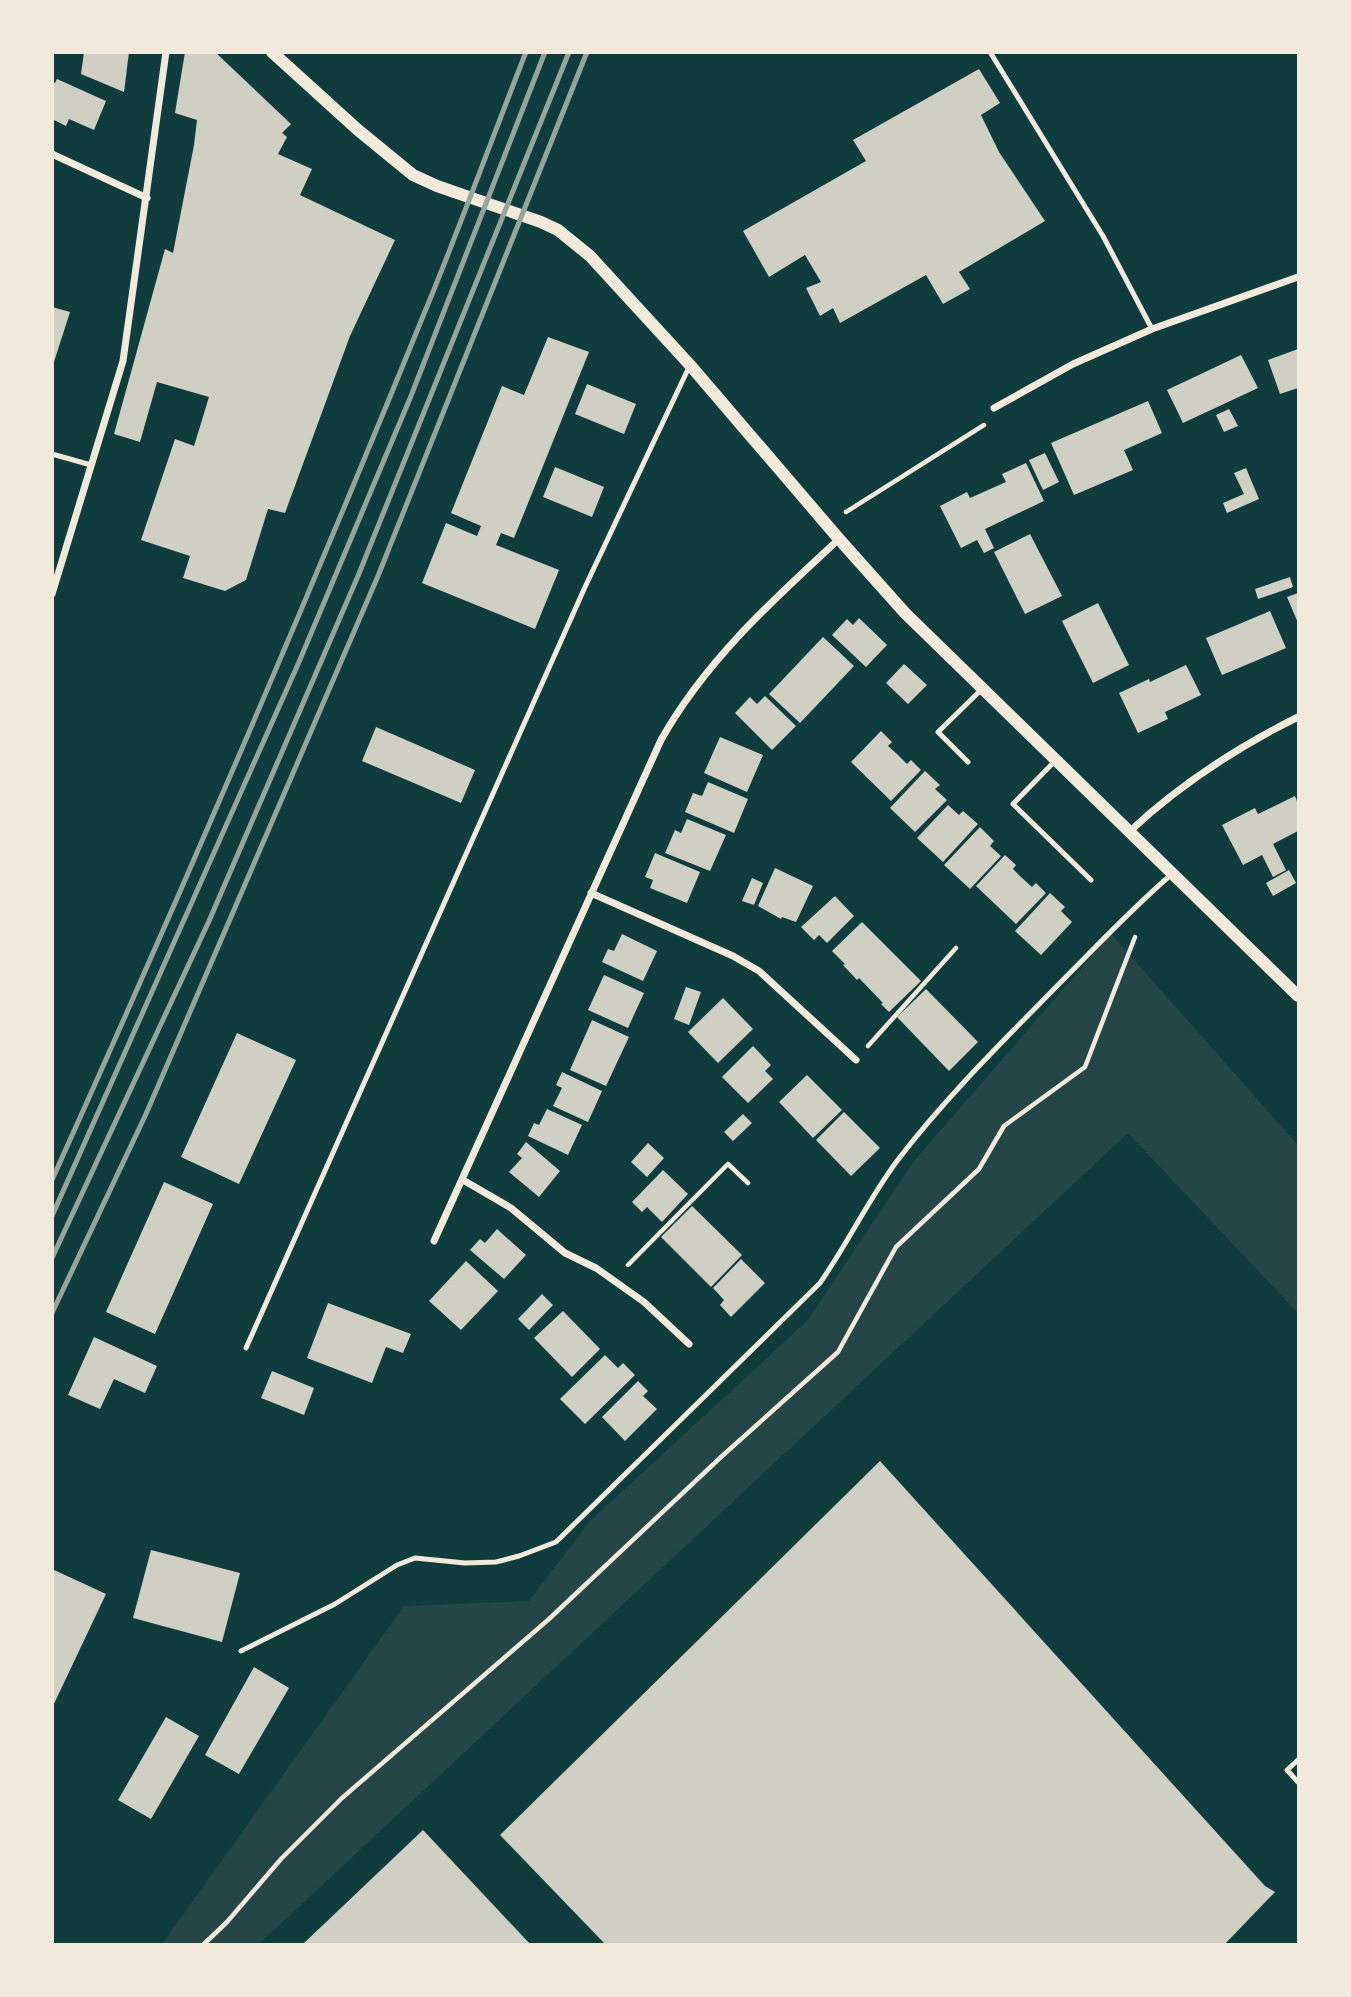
<svg xmlns="http://www.w3.org/2000/svg" width="1351" height="1997" viewBox="0 0 1351 1997" font-family="Montserrat,sans-serif">
<style>
.green{fill:#244646}
.building{fill:#cfcfc3}
.lines{fill:none;stroke-linecap:round;stroke-linejoin:round}
.path{stroke:#f1e9da;stroke-width:4.5}
.service{stroke:#f1e9da;stroke-width:5}
.minor{stroke:#f1e9da;stroke-width:7}
.tertiary{stroke:#f1e9da;stroke-width:12}
.rail{stroke:#97a49c;stroke-width:5}
</style>
<rect width="100%" height="100%" fill="#0f3d3e"/>
<path class="green" d="M1111,934L1298,1145V1313L1128,1133L259,1944H162L404,1606L529,1601L590,1521L807,1321L914,1161Z"/>
<path class="building" d="M84,52H129L124,92L81,74Z
M185,52H215L291,124L282,133L287,137L278,154L312,169L300,195L395,240L350,336L285,513L268,509L246,580L225,591L183,578L190,556L141,540L175,439L194,446L209,397L157,382L140,442L114,434L165,249L173,253L194,145L197,120L175,113Z
M979,69L1000,103L981,115L999,152L1045,221L959,272L970,289L943,304L926,275L840,323L833,308L820,316L806,288L821,282L805,255L769,277L743,231L866,161L853,140Z
M57,79L106,101L94,130L69,119L66,126L52,119V82L55,83Z
M52,307L70,312L53,365H52Z
M548,337L589,352L514,538L501,533L496,545L559,570L535,629L422,583L446,523L477,536L481,526L451,513L502,386L524,395Z
M1298,349V388L1280,394L1268,360Z
M1241,355L1258,388L1183,423L1167,390Z
M587,384L636,404L624,434L575,414Z
M1148,401L1162,433L1124,450L1133,470L1074,495L1051,443Z
M1229,409L1238,426L1224,432L1216,415Z
M1045,453L1059,482L1043,490L1029,460Z
M1026,463L1044,501L985,529L994,548L984,553L977,540L961,548L940,506L967,492L970,498L1006,482L1002,474Z
M555,467L604,487L592,517L543,497Z
M1246,468L1259,499L1227,513L1223,503L1244,494L1234,473Z
M1030,534L1062,596L1025,614L994,552Z
M1290,577L1293,587L1258,599L1255,589Z
M1298,593V623L1287,597Z
M1098,603L1129,665L1093,683L1062,621Z
M1270,611L1286,648L1222,675L1206,638Z
M859,618L887,645L866,667L832,635L847,619L853,625Z
M823,637L854,666L800,723L769,694Z
M904,664L927,685L908,704L886,683Z
M1186,665L1201,695L1165,712L1168,719L1138,733L1119,693L1149,679L1150,682Z
M765,696L796,726L772,750L735,713L750,697L757,704Z
M376,727L475,770L461,803L362,761Z
M881,731L892,742L888,746L897,754L907,764L911,760L921,770L891,801L851,762Z
M720,737L763,755L747,792L704,773Z
M925,771L940,785L935,789L947,800L915,832L890,808Z
M708,782L748,799L734,833L685,812L693,793L702,796Z
M1295,796L1298,804V831L1273,844L1286,870L1273,877L1262,855L1243,865L1222,825L1255,808L1258,814Z
M948,805L959,815L963,811L978,824L943,862L917,838Z
M687,819L726,835L710,871L665,853L675,830L681,833Z
M980,827L994,841L990,846L1001,856L970,889L944,865Z
M655,853L700,872L687,903L650,888L653,880L645,877Z
M1005,855L1016,865L1013,869L1021,877L1032,887L1036,883L1046,893L1016,924L976,886Z
M775,868L813,886L796,922L782,917L781,919L758,906Z
M1289,870L1296,883L1273,896L1266,883Z
M752,878L763,883L754,905L742,901Z
M1050,893L1065,907L1061,911L1072,922L1041,955L1015,931Z
M835,896L854,916L827,943L819,935L814,940L801,927Z
M862,922L921,981L889,1012L881,1004L883,1003L859,978L857,980L843,965L845,964L832,951Z
M622,934L657,951L643,981L602,962L608,949L614,951Z
M604,975L644,993L628,1028L588,1010Z
M686,987L701,992L689,1025L674,1019Z
M926,989L978,1042L949,1071L897,1017Z
M723,998L753,1029L718,1063L688,1032Z
M592,1020L629,1037L606,1086L570,1070Z
M237,1033L296,1060L239,1184L181,1157Z
M753,1046L771,1065L765,1071L773,1079L748,1103L722,1077Z
M562,1072L602,1091L588,1122L553,1106L562,1088L556,1085Z
M807,1075L842,1110L813,1138L779,1102Z
M547,1109L582,1125L568,1155L528,1136L534,1123L539,1125Z
M844,1112L880,1148L851,1176L816,1140Z
M743,1114L752,1123L733,1141L724,1132Z
M526,1142L560,1171L539,1197L509,1172L522,1158L517,1154Z
M648,1143L664,1158L647,1177L631,1162Z
M663,1170L688,1194L662,1222L647,1207L642,1212L632,1202Z
M164,1182L213,1204L155,1334L106,1312Z
M692,1206L742,1255L711,1287L661,1237Z
M497,1229L526,1255L504,1279L470,1250L480,1239L485,1243Z
M741,1259L765,1283L731,1317L720,1305L724,1300L713,1288Z
M466,1261L498,1291L461,1330L429,1301Z
M542,1294L553,1305L529,1330L518,1319Z
M328,1303L411,1334L403,1353L386,1347L372,1383L307,1358Z
M563,1311L600,1349L572,1377L534,1338Z
M94,1337L157,1366L145,1393L114,1379L100,1409L68,1395Z
M605,1355L618,1368L623,1363L635,1375L585,1424L560,1399Z
M272,1371L314,1388L304,1415L261,1398Z
M638,1381L648,1391L643,1396L657,1409L625,1441L602,1417Z
M880,1461L1265,1886L1275,1892L1225,1944H605L500,1835Z
M151,1550L240,1573L222,1642L133,1618Z
M52,1569L106,1594L52,1708Z
M254,1667L289,1688L239,1774L205,1755Z
M166,1717L199,1736L151,1819L118,1800Z
M423,1830L530,1944H303Z"/>
<g class="lines">
<path class="path" d="M846,512L984,425
M868,1046L956,948
M628,1265L728,1164L748,1183
M204,1944L227,1922L281,1859L342,1798L549,1619L721,1457L838,1352L896,1247L979,1169L1004,1126L1085,1067L1135,937"/>
<path class="service" d="M990,52L1103,236L1152,329
M52,454L91,465
M1055,761L1013,804L1091,880
M968,762L938,732L982,689
M246,1348L585,587L690,365
M241,1651L335,1604L397,1565L415,1558L465,1563L496,1562L519,1556L556,1542L820,1283C848,1243 868,1200 897,1161C945,1098 1003,1041 1058,985C1096,947 1132,908 1172,874
M1298,1760L1287,1770L1298,1782"/>
<path class="minor" d="M52,154L147,198
M994,408L1073,364L1152,329L1298,277
M52,594L123,361L166,52
M1129,832C1179,785 1238,747 1298,717
M591,893L733,956L759,971L856,1060
M463,1180L511,1208L565,1253L596,1268L644,1302L689,1344
M434,1241L661,740C706,660 773,600 839,539"/>
<path class="tertiary" d="M272,52L358,130L413,175L437,186L541,222L558,230L590,256L690,365L839,539L905,613L1298,996"/>
<path class="rail" d="M52,1180C185,885 313,587 435,287C466,210 495,131 526,52
M52,1216L299,662L411,396L545,52
M52,1258L209,921L358,576L569,52
M52,1313L146,1114L378,576L587,52"/>
</g>
<rect width="1351" height="1997" fill="none" stroke="#f1e9da" stroke-width="108"/>
</svg>
